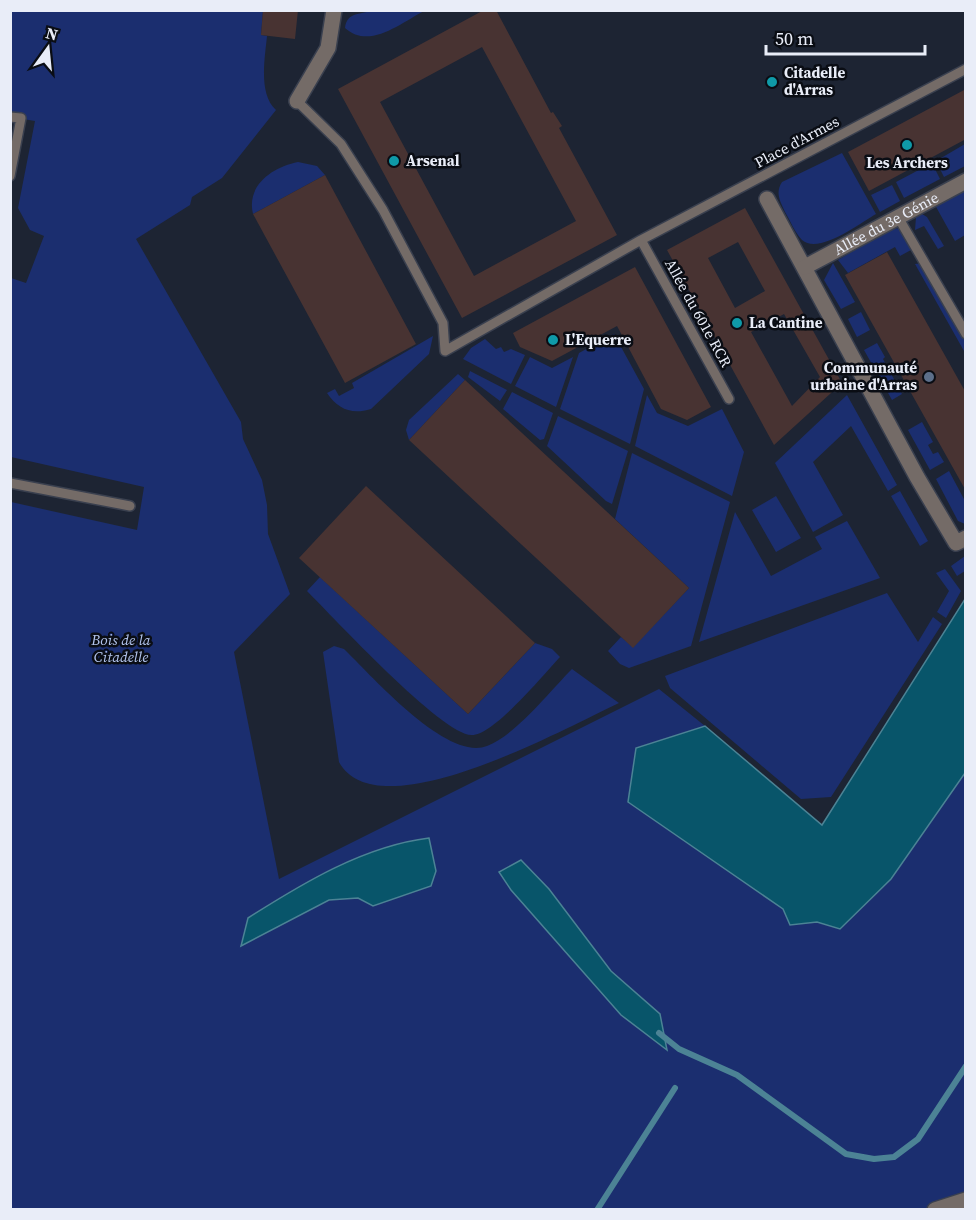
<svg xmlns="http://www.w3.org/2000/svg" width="976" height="1220" viewBox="0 0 976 1220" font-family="'Source Serif 4',serif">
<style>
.green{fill:#1b2e6f}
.water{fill:#08556a;stroke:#4c8395;stroke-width:1.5}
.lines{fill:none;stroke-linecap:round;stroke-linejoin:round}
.stream{stroke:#4c8395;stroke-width:6}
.building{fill:#483332;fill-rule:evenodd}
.service-casing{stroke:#3a404f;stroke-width:12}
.minor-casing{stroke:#3a404f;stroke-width:18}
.service{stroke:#746b67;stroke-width:9}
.minor{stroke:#746b67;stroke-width:15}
.culture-dot{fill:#0f9aa8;stroke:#0a0d14;stroke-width:2}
.service-dot{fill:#5c6f8a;stroke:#0a0d14;stroke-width:2}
.labels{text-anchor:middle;stroke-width:5;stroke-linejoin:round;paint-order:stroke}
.poi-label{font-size:15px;font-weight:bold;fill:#e9edf8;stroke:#0a0d14;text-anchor:start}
.street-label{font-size:15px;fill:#e9edf8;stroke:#0a0d14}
.park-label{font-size:15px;font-style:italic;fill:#b2c4ed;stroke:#0a0d14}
</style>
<rect width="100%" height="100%" fill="#1d2433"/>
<path class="green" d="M374,10H424V11C401,23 369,50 345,28C347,11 361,15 374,10Z
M10,11H263L261,35L267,36C265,58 258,94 276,110L222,178L192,197L190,205L136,239L241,422L243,439L262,480L267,505L268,534L290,594L234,652L279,879L659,689L705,726L636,748L629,802L783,909L790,925L817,922L840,929L891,879L965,773V1200L935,1210L11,1209V502L137,530L144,487L11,457V278L26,283L44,236L30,230L18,208L35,121L11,117Z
M965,144V166L944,177L936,161Z
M842,153L876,214C860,223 819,255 802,240C795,233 790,220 785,212C780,201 775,193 782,182Z
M298,162L317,166L325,175L253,214C246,185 273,167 298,162Z
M932,163L940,179L904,198L896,182Z
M892,185L900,201L880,212L871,195Z
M965,189V235L955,241L935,205Z
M922,214L927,217L944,246L938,249L924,226L915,230L916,217Z
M901,228L913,245L911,250L900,256L895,247L848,273L838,260L890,229Z
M833,263L855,302L841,309L824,280Z
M922,263L965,337L964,351L915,264Z
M861,312L870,330L857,337L848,319Z
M614,334L644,389L630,444L560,409L579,353Z
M433,336L429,354L371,409C351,415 338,409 327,393L335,389L339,396L354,388L352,383Z
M485,339L496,349L501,347L504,352L511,349L525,355L511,384L463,359L471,348Z
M877,343L885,357L883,359L902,394L892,400L864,350Z
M530,357L552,368L573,357L556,407L515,386Z
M470,371L507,390L500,401L468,377Z
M458,374L465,380L409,440L406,430L409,420Z
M512,392L553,413L544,439L540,440L503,409Z
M647,395L657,413L688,426L722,409L744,452L732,496L635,446Z
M847,395L897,485L888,491L851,426L813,462L843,515L813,532L775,463Z
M558,416L628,451L612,504L606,501L547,446Z
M922,422L933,442L928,445L933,454L938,452L944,462L930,470L908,430Z
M632,453L730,502L691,646L629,668L620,664L608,651L621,637L633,647L689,588L615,519Z
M949,471L965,501V524L958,521L936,479Z
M900,491L928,541L920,546L891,496Z
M776,496L801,538L776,552L752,510Z
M735,512L771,576L822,549L815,537L847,521L880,578L699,642Z
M965,556V571L957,576L951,566Z
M945,569L961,591L946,618L937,612L949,591L936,573Z
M320,577L468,714L535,643L552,649L560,657C544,674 494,735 472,735C443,736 333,617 307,591Z
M887,593L918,642L933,617L942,624L831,797L801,799L670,688L665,676Z
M334,646L344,649C372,676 447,762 487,746C516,735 550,691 572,669L619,703C567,727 378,833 339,762L323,652Z"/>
<path class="water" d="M965,599V773L891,879L840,929L817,922L790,925L783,909L628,802L636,748L705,726L822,825Z
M429,838L436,871L431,886L373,906L358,898L329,900L241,946L248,918C303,883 364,846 429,838Z
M521,860L549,889L611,971L660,1014L667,1050L621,1015L511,890L499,872Z"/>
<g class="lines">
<path class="stream" d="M659,1033L679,1049L737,1075L846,1154L874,1159L894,1157L918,1139L966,1066
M597,1210L675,1088"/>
</g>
<path class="building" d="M263,10H298L295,39L261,35Z
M484,10H496L551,113L553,112L562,126L559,128L617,235L462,318L338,89ZM482,47L576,221L474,276L380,102Z
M966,89V139L869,191L848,152Z
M325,175L416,344L345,383L253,214Z
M745,208L842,383L774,445L667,250ZM738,242L765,291L735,308L708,258ZM784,314L820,377L792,406L751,332Z
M887,252L966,393V491L845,275Z
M635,267L711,407L687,420L661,409L617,326L552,361L520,347L513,333Z
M465,380L689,588L633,648L409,440Z
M366,486L535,643L468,714L299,558Z"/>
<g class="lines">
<defs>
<path id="service" d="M297,101L341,144L383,210L443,323L445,351L641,240L966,69
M10,117L21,118L10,176
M898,217L966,334
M641,240L729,399
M10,483L130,506"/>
<g id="minor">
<path d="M297,101L328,48L334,10"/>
<path d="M767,199L917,477L956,543L966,538"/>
<path id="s1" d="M805,267L966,181"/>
<path d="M935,1210L966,1200"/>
</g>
</defs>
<use href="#service" class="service-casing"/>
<use href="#minor" class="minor-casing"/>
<use href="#service" class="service"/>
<use href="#minor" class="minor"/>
</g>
<g class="culture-dot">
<circle cx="772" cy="82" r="6"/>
<circle cx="907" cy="145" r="6"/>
<circle cx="394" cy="161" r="6"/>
<circle cx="737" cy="323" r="6"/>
<circle cx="553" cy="340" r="6"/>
</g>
<circle class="service-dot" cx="929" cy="377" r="6"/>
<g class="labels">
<g class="poi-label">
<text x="784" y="78">Citadelle<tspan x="784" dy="17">d'Arras</tspan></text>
<text x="406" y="166">Arsenal</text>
<text x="907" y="168" text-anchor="middle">Les Archers</text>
<text x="749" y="328">La Cantine</text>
<text x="565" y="345">L'Equerre</text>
<text x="917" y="373" text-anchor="end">Communauté<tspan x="917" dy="17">urbaine d'Arras</tspan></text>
</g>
<g class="street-label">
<text transform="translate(797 142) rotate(-28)" y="5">Place d'Armes</text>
<text dy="5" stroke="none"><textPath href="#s1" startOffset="92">Allée du 3e Génie</textPath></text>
<text transform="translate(698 313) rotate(61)" y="5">Allée du 601e RCR</text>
</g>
<g class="park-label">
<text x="121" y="645">Bois de la<tspan x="121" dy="17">Citadelle</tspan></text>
</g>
</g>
<rect width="976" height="1220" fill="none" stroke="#e9edf8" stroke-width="24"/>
<g transform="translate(48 48) rotate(15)" stroke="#0a0d14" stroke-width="4.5" paint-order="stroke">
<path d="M0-4.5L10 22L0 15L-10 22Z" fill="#e9edf8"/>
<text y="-9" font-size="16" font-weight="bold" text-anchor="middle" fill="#e9edf8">N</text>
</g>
<path d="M766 45v9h159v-9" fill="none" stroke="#e9edf8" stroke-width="3"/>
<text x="775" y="45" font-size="18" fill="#e9edf8" stroke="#0a0d14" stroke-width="4.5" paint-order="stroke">50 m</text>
</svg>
